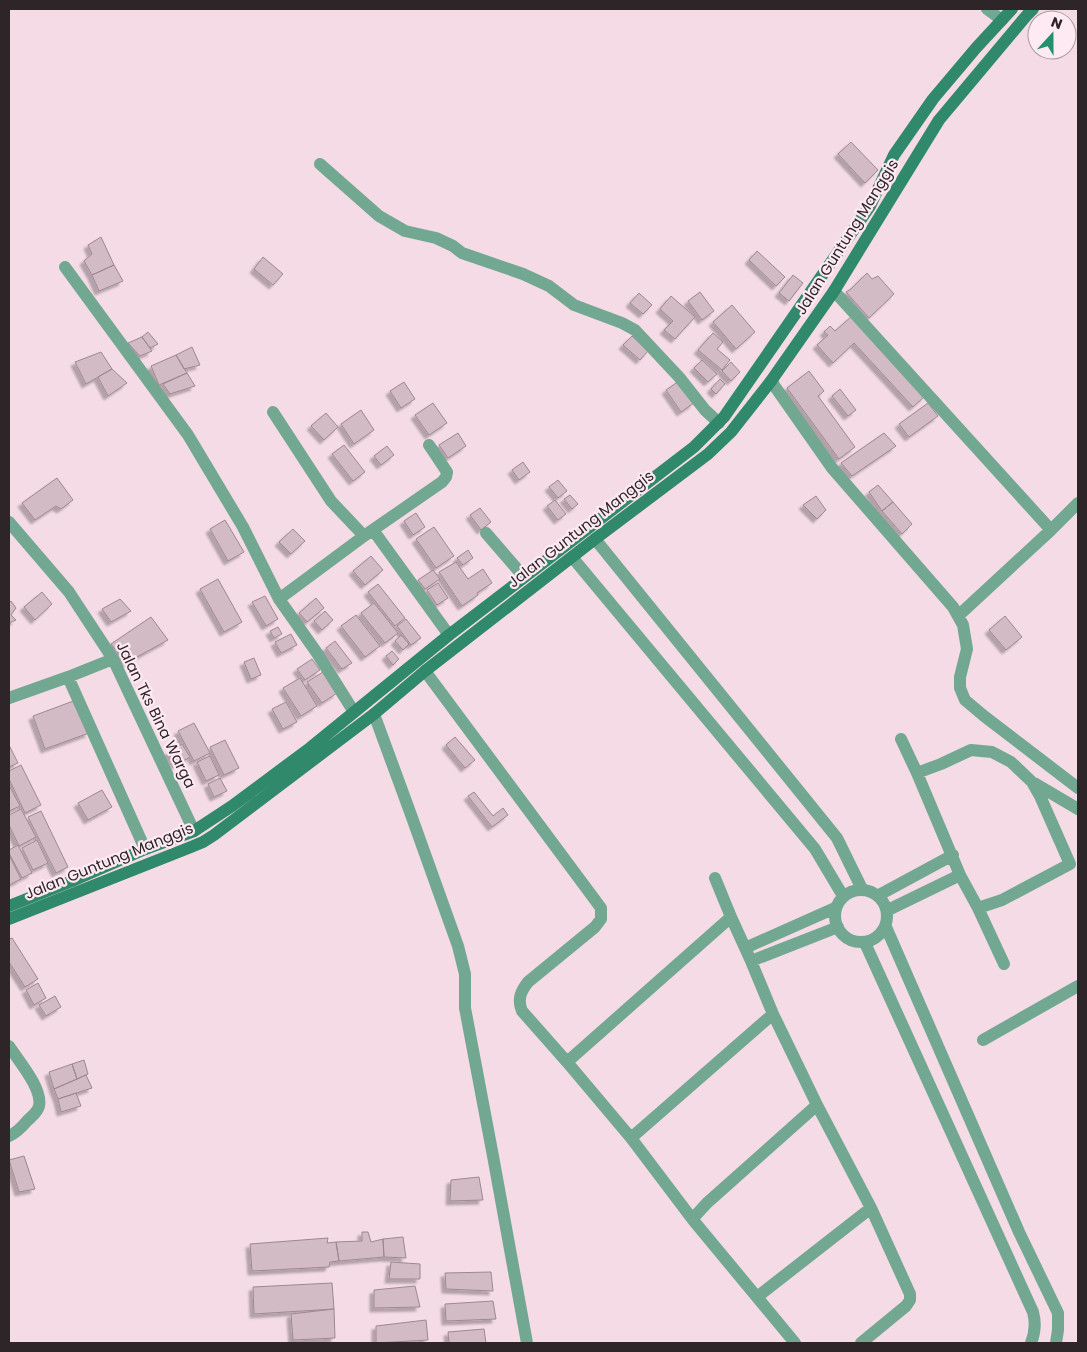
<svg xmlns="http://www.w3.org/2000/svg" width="1087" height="1352" viewBox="0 0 1087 1352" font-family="Poppins,sans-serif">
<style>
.building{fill:#d3bbc5;stroke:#9e8791;filter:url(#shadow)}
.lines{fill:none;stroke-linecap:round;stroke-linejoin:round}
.street{stroke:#72a791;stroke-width:12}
.secondary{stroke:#2f896a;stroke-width:12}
.labels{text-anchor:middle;stroke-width:4.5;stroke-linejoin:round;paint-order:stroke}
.street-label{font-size:15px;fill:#2e2529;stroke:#feeaf2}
</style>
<defs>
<filter id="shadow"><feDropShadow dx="-4" dy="4" stdDeviation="1" flood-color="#0004"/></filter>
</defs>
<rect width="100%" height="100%" fill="#f4dbe6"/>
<path class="building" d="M851,142L878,170L865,183L838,154Z
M101,237L114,265L92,275L84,261L92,254L88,245Z
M757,251L785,277L776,286L749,260Z
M263,257L283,274L273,285L254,269Z
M114,265L123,281L99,291L92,275Z
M867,273L872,279L878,276L894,294L869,318L846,292L851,289Z
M793,275L803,283L789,301L779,293Z
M700,292L714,311L702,320L688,301Z
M639,293L652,305L643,314L630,303Z
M671,296L695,317L675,339L664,330L673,321L660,309Z
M732,305L755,332L736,349L713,322Z
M852,316L925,396L913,407L854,343L833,363L817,345L828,335L824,332L830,326L835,331Z
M148,332L158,344L150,348L142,337Z
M713,333L723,342L717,349L730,360L722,370L698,350Z
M632,336L648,351L640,360L623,345Z
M142,337L152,351L140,356L128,343Z
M192,347L200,365L184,369L176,355Z
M101,352L112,369L86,384L75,362Z
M176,355L187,373L159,385L151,366Z
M702,360L717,374L708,382L694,368Z
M731,362L740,372L731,381L722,371Z
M112,369L127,383L108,396L98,377Z
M809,371L824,391L818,396L855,447L839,459L787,388Z
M187,373L195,386L170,394L163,384Z
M720,379L725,384L716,394L711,389Z
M679,381L694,403L681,412L666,390Z
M404,382L415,399L401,408L390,391Z
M840,389L856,410L848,416L832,396Z
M433,403L447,423L429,435L415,415Z
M928,403L938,416L909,437L899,424Z
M361,410L374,430L354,444L341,424Z
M326,413L338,427L324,440L311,426Z
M458,433L466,446L448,458L439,445Z
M884,433L896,446L852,476L841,463Z
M344,445L365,472L353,481L332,454Z
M387,446L394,455L381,465L374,456Z
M523,462L530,472L519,480L512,470Z
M57,478L73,500L61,509L56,506L35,520L22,503Z
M558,480L567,491L558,498L549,487Z
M878,485L893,502L882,511L869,492Z
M570,495L578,504L572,509L564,499Z
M816,496L826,510L817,519L803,505Z
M555,500L566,514L558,520L547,506Z
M893,502L912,524L902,534L882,511Z
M480,508L491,522L481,530L470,515Z
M416,513L425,527L413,535L404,521Z
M225,520L244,552L228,561L210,529Z
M434,527L454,556L436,568L416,539Z
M293,529L305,541L291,554L279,542Z
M468,550L473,558L463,565L457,558Z
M371,556L383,570L365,585L353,571Z
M456,562L468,579L483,569L492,583L477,593L478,595L462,606L439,572Z
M433,570L440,579L425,589L418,580Z
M218,579L242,622L224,632L200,589Z
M438,583L448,598L437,605L427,590Z
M378,584L405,618L395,626L368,592Z
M42,592L52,604L35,620L24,607Z
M265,596L278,619L266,626L252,602Z
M316,598L324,608L307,622L299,613Z
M120,599L131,611L111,622L102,609Z
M11,601L16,608L11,615L16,620L9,623V603Z
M374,603L398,633L385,643L361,613Z
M325,611L333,620L322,630L314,621Z
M356,615L380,646L365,657L341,626Z
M1005,616L1022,637L1006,650L989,630Z
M151,617L168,640L126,663L111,644Z
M406,619L421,638L411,645L397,626Z
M278,627L282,634L274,638L270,631Z
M291,634L297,645L281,653L275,642Z
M401,635L409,644L403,650L395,641Z
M335,641L352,663L342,669L326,648Z
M392,651L399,659L393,665L386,656Z
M254,658L261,675L251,679L244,662Z
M312,659L320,670L305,680L297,669Z
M323,672L337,693L322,703L307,682Z
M300,678L317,706L301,716L283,688Z
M76,700L89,733L45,749L33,716Z
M286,702L297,722L283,729L272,709Z
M194,723L210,753L194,761L178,731Z
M455,737L475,760L465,768L446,745Z
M225,740L239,768L224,775L210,747Z
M182,744L190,757L176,765L168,752Z
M9,745L18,763L9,767Z
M210,756L219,775L206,781L197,762Z
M21,765L41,805L25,813L9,779V771Z
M220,778L227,791L214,797L208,784Z
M9,785L20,806L9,811Z
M102,790L112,807L88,820L78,803Z
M474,792L493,816L503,808L508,815L492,827L468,796Z
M21,809L36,837L19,846L9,825V815Z
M41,811L68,867L56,873L28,817Z
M37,840L48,863L33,870L22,848Z
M18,845L32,873L22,878L9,853V850Z
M9,855L21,879L9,885Z
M12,938L38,979L25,987L9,962V939Z
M38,983L46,998L34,1005L26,990Z
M55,996L61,1007L46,1016L39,1005Z
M84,1060L88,1074L77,1079L72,1064Z
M72,1064L77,1079L54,1089L49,1072Z
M86,1075L92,1088L58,1099L54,1089Z
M76,1093L81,1106L61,1112L58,1099Z
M24,1156L35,1189L19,1192L9,1160Z
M479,1177L483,1200L450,1201L451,1180Z
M362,1232H368L371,1242L383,1239L384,1257L339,1261L336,1242L362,1241Z
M403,1237L406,1258L384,1257L383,1239Z
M328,1238L327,1243L336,1242L339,1261L330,1262L329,1267L252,1271L250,1244Z
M391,1262L420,1264V1279H389Z
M491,1272L493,1291L446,1289L445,1273Z
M332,1283L334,1309L254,1314L253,1287Z
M415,1286L420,1307L374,1308V1290Z
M493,1301L496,1319L446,1321L445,1304Z
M334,1309L335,1338L293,1340L291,1314Z
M426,1320L428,1340L376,1343V1326Z
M484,1329L486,1343H449L448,1332Z"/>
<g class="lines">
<path class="street" d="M987,9L1002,20
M320,164L379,216L405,231L436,238L453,246L462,253L523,274L549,286L574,305L622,323L635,330L679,377L705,410L719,423
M65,267L188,435L243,527L279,599L317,653L354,712
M834,291L1051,530
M771,381L832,468L953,607L963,625L967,649L960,677V688L965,700L984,716L1078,788
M273,412L331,501L364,536
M9,522L69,592L113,659L194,831
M373,530L449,635
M486,533L524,577
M595,539L837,838L862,889
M572,557L815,849L843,896
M279,599L364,536L442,482L446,477L447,472L429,445
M958,616L1051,530L1078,503
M425,671L601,908V919L595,927L528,982C521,991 517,999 522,1011L567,1062
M68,677L145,849
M9,698L68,677L113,659
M374,714L410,812L458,946L465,974V1008L493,1156L527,1343
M901,739L917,773L960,875L978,908L1002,900L1070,864L1040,796L1032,782L1011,762L992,752L971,750L941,764L917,773
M1034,783L1078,809
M715,878L731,917
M835 916a26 26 0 1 1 52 0a26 26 0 1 1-52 0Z
M879,895L953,855
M978,908L1004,964
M888,910L960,875
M886,927L1019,1232L1058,1313V1330L1056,1343
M865,943L1033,1312C1036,1323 1035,1333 1031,1343
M745,948L835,908
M751,961L838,927
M983,1040L1078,986
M9,1046C18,1060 43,1089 39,1106C38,1112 32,1116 27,1121C22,1127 16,1133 9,1136
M817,1105L871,1208L910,1294V1300L906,1306L861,1343
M631,1138L773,1014
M693,1220L631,1138L567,1062L731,917L751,961L773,1014L817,1105L707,1203L696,1215L693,1220L795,1343
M757,1297L871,1208"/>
<path class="secondary" d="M9,906L72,881L145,849L194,831L232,806L310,748L449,635L694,447L724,417L870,206L894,155L933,99L976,48L1012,9
M9,919L191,847L203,842L214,835L374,714L425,671L595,539L708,454L731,432L771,381L834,291L939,120L1027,15L1033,9"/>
</g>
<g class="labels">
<g class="street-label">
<text transform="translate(847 237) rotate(-58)" y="5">Jalan Guntung Manggis</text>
<text transform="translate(581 529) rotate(-38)" y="5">Jalan Guntung Manggis</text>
<text transform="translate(156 715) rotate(64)" y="5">Jalan Tks Bina Warga</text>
<text transform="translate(109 861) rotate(-22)" y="5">Jalan Guntung Manggis</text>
</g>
</g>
<rect width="1087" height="1352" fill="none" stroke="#2e2529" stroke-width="20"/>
<g transform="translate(1052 35) rotate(21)"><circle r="24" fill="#feeaf2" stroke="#ab9ba2"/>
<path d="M0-4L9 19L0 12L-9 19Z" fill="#248f6d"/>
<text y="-8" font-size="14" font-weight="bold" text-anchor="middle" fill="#2e2529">N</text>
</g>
</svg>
